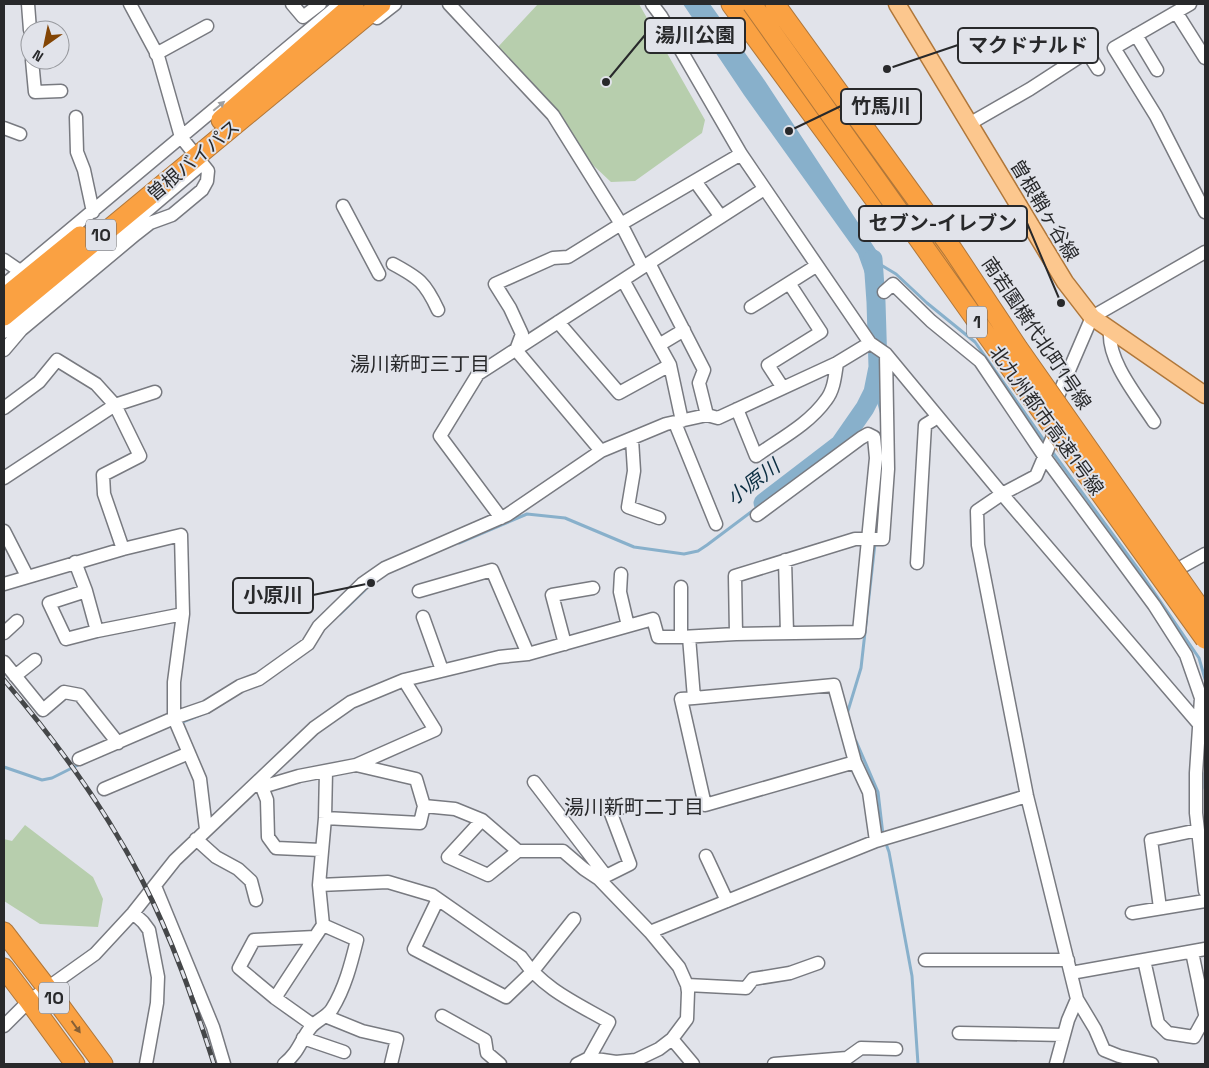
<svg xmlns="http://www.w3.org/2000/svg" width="1209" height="1068" viewBox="0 0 1209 1068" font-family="'Space Grotesk','Noto Sans JP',sans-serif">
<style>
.green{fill:#b7cead}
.water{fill:#88b0cb}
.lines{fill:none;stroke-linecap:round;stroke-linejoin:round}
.stream{stroke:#88b0cb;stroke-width:3}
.river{stroke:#88b0cb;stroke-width:19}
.minor-casing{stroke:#787a80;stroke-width:15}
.major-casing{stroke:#b0773a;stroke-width:19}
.highway-casing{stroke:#b0773a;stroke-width:21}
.minor{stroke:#fff;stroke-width:12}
.major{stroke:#fcc78e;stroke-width:16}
.highway{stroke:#faa142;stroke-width:19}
.rail-casing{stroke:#454749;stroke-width:5}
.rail{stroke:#e1e3ea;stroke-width:3;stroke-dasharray:9;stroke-linecap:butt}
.highway-bridge-casing{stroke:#b0773a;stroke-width:21;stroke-linecap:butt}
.highway-bridge{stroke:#faa142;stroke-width:19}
.oneway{fill:#9e9fa0}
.oneway2{fill:#865f35}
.labels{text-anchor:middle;stroke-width:4;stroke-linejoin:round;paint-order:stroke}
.shield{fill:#e1e3ea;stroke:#606164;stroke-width:1}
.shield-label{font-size:18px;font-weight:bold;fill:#28292b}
.street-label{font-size:19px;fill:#28292b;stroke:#e1e3ea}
.neighbourhood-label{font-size:20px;fill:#28292b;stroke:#e1e3ea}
.water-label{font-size:20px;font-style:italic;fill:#0a2d41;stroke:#e1e3ea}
.leader{fill:none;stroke:#28292b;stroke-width:2}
.callout-dot{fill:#28292b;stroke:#e1e3ea;stroke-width:2}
.callout{fill:#e1e3ea;stroke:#28292b;stroke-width:2}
.callout-label{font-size:20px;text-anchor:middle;font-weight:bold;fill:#28292b}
</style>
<rect width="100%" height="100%" fill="#e1e3ea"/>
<path class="green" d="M538,4H639L705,120L702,133L635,181L611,182L580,153L498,47Z
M25,825L93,877L103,899L98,927L40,924L4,901V839L12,841Z"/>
<path class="water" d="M683,4H710L765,81L880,256L883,267L874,284L868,282L858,254L744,95Z"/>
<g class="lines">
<path class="stream" d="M881,265L896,274L927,303L975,342L1046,443
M875,388L882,415
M1051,450L1141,573L1199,658L1205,679
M876,537L880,478
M459,543L527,514L565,518L634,547L684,554L698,551L707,545L763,503
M340,614L365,590
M847,714L861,668L875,543
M180,723L200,715
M856,741L878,792L883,835
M4,767L42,780L52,778L80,764
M1205,773V788
M885,841L889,852L912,976L918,1064"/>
<path class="river" d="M763,503L840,444L865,408L873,392L878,367L876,302L873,259"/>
<defs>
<path id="minor" d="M28,4L30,30
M292,4L303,17L320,4
M449,4L553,115L621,224L643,267L764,189
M652,4L661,16L741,154L870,343L886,354L1002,494L1205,731
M1190,4L1114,48L1156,116L1205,212
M1176,12L1205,58
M377,18L395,4
M1136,35L1157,70
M1087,52L1098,69
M156,54L207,26
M32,60L35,92L61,91
M76,117L77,152L84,170L93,212
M969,124L1030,89L1087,52L1079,37
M4,128L20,134
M695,181L721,217
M343,206L379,274
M4,260L20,271
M649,263L704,370L699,383L707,415
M393,264C419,278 425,282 438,310
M623,280L670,365L682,421
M4,285L334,9
M884,292L893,284L931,321L980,361L1044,456L1154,605L1186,655L1201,698L1196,773V813L1205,891
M751,307L816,266
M558,322L619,393L670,365
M1110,330C1107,361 1138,397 1154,422
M4,332L202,164
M659,345L684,330
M4,350L21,330L136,234L150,223L172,215L202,190L207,181L208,171L181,137L158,56L130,4
M783,388L768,365L821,332L789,283
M4,408L39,382L57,360L96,384L115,405L155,392
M737,409L756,456C780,439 809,424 826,400C834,390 835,376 837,363
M675,423L716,524
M632,439L634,471L628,507L659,518
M601,451L516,350L522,334L510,308L495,284L553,258L568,257L621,224L741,154
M4,478L115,405L140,456L103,475L104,494L123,549
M501,518L440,436L478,374L643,267
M4,531L27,576
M785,560L787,633
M75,562L86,591L97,631L183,614
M917,563L925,425L938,417
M1176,570L1205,554
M621,574L620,592L628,626
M4,584L123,549L181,535L183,614L174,682V718L200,779L206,829
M681,587V637L736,634L735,576L855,539H883L888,469L886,354
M86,591L49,603L66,639L97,631
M419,591L492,570L528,654
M423,617L442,670
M4,633L17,621
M736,634L859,632L876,458L874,437L868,434L861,438L757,515
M689,637L694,698L681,699L705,805L855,762L869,792L876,841
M565,644L552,595L593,588
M4,662L43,710L64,692L80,695L118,743
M15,676L35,660
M694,698L834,685L855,762
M79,759L174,718L206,707L240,686L259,679L308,644L319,626L362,584L385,568L507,515L601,451L666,424L707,415L718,418L837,363L870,343
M356,765L416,779L424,806L455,809L482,820L518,851H563L584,869L599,879L650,932L679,967L687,985L688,992L687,1019L672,1039L659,1049L636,1060L616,1062L589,1058L577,1064
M534,782L606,876
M255,785L262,787L299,776L356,765L435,730L404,680
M262,787L267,800L268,837L276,848L321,850
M104,789L189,753
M325,818L420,823L424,806
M482,820L448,857L488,875L518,851
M196,839L216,857L238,869L251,881L256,900
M706,856L727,901
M600,879L630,864L610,811L626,806
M319,885L388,882L432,895L521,957C543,989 576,1003 609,1022L589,1058
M155,886L213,1027L224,1064
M438,899L414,949L506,997L532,972L574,919
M1160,908L1151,840L1198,830
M133,913L143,922L149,930L158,977L157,1003L146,1064
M1132,913L1205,901
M650,932L876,841L1027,796
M315,937L275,998L239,968L254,940L315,937L323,925
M1192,952L1205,1014
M925,960H1068
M1144,960L1158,1023L1168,1033L1194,1037L1205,1017
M1071,973L1205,949
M687,985L746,988L753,979L790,973L818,963
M275,998L313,1025
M325,1016L362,1031L397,1039L391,1064
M442,1016L485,1040L487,1053L500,1064
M4,1026L29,1001L95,954L133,913L175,860L314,728L351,702L404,680L499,657L528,654L653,619L658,637H681
M959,1033L1064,1035
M303,1038L344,1052
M672,1039L693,1064
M284,1064C299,1052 300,1041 311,1027C317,1020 327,1017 332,1009C345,988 351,964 357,940L323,925L319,885L325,818L326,771
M774,1064L847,1058L861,1048L896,1049
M1056,1064L1068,1020L1077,999
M1152,1064L1119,1056L1104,1050L1095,1029L1077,999L1027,796L978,545L977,511L1002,494L1036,476L1054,434L1058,396L1092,317L1205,252"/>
<path id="major" d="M897,4L1065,282L1092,317L1205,395"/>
<path id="highway" d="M731,4L878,204
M764,4L944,256L970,288
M221,120L354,4
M4,298L80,236
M4,316L381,4
M4,932L47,988L103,1064
M4,968L29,1001L75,1064"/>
</defs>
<use href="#minor" class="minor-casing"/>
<use href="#major" class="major-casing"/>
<use href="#highway" class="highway-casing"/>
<use href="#minor" class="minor"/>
<use href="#major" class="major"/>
<use href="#highway" class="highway"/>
<defs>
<path id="rail" d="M4,680C56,741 105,808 142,880C172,938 194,1002 214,1064"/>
</defs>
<use href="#rail" class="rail-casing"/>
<use href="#rail" class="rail"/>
<defs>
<path id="highway-bridge" d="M752,4L988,337L1205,639
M775,4L953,250L1018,348L1205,615"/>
</defs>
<use href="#highway-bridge" class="highway-bridge-casing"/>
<use href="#highway-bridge" class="highway-bridge"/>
</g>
<defs><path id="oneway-solid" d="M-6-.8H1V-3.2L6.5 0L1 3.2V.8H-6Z" transform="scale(1.25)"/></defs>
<use class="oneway" href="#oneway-solid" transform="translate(219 106) rotate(-40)"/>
<use class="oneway2" href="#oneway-solid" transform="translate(76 1027) rotate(54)"/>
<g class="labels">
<g class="shield">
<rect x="86" y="219.5" width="30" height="31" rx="4"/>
<rect x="967" y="306.5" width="20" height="31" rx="4"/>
<rect x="39" y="982.5" width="30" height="31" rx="4"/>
</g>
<g class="shield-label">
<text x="101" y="241">10</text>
<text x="977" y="328">1</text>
<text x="54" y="1004">10</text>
</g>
<g class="street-label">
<text transform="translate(193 160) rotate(-40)" y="7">曽根バイパス</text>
<text transform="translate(1045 210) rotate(59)" y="7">曽根鞘ヶ谷線</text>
<text transform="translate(1037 333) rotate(56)" y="7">南若園横代北町1号線</text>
<text transform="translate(1047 420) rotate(54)" y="7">北九州都市高速1号線</text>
</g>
<g class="neighbourhood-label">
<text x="420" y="371">湯川新町三丁目</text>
<text x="634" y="814">湯川新町二丁目</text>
</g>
<g class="water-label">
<text transform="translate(753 482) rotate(-37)" y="7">小原川</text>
</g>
</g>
<path class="leader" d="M606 82L645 35M887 69L958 45M789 131L841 106M1061 303L1027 223M371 583L313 595"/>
<g class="callout-dot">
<circle cx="606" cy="82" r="5"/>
<circle cx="887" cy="69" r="5"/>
<circle cx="789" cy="131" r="5"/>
<circle cx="1061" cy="303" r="5"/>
<circle cx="371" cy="583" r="5"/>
</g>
<g class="callout">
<rect x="645" y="18" width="100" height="35" rx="5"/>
<rect x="958" y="28" width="140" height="35" rx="5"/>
<rect x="841" y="89" width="80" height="35" rx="5"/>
<rect x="859" y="206" width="168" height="35" rx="5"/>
<rect x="233" y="578" width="80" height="35" rx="5"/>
</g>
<g class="callout-label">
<text x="695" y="42">湯川公園</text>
<text x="1028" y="52">マクドナルド</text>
<text x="881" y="113">竹馬川</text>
<text x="943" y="230">セブン-イレブン</text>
<text x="273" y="602">小原川</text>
</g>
<rect width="1209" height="1068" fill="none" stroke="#28292b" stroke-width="10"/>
<g transform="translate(45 45) rotate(213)"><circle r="24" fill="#e1e3ea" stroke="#97999e"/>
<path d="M0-4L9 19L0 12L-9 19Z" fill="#834504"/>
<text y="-8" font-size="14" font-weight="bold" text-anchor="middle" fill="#28292b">N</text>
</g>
</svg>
